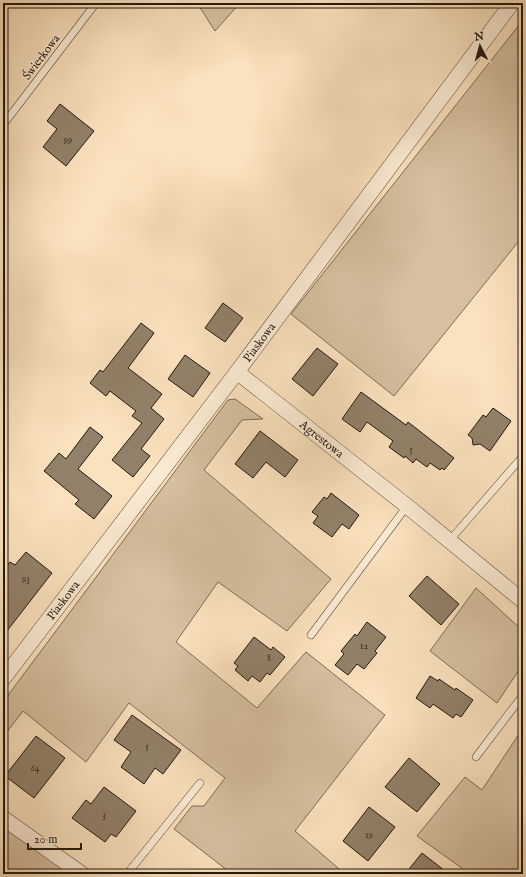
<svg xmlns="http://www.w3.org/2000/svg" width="526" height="877" viewBox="0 0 526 877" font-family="'IM FELL English',serif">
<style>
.green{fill:#d6c0a0;stroke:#7c6c57}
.building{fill:#92816a;stroke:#21180e}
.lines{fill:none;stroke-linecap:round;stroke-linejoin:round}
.service-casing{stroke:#584a3a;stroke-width:8}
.minor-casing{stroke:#584a3a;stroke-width:16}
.service{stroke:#fcecd5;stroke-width:7}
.minor{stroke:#fcecd5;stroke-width:15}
.labels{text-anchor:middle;stroke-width:3;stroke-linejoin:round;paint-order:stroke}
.number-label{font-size:10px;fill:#3d3225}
.street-label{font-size:12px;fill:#21180e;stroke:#fcecd5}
</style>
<rect width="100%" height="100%" fill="#fbe2be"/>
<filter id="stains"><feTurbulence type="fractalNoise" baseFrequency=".005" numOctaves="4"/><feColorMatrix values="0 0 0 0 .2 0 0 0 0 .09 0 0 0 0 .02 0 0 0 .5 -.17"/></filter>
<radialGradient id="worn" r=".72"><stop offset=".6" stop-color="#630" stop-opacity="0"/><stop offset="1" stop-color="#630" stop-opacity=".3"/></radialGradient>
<path class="green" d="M197,3H240L215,31Z
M523,20V236L394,396L291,314Z
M235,399L263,419L242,420L204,470L331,579L287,631L218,582L176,642L257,708L306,652L385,715L295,831L345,874H232L174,829L192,806H204L225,778L129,703L86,762L23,711L3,737V702L228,400Z
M476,588L523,631V664L497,703L430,651Z
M523,728V874H470L417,836L465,777L482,790Z
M3,825L69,874H3Z"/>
<path class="building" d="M60,104L94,131L66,166L43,147L57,129L47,121Z
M223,303L243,318L225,342L205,328Z
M141,323L154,333L128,368L162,394L151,408L164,419L141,449L150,456L133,477L112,460L142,423L132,416L136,411L110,391L106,396L90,383L100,370L103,372Z
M317,348L338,364L313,396L292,379Z
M185,355L210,373L193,397L168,379Z
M361,392L406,425L408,422L454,458L444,470L442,468L440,470L430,463L427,467L416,459L413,463L405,456L404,458L389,447L393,441L367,422L360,432L342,419Z
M493,408L511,421L490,451L480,444L473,445L472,438L468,435L483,415L486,417Z
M90,427L103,437L78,469L112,496L94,519L75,504L79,500L44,471L59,453L66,459Z
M260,431L298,460L285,477L266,462L253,478L235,464Z
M331,493L359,515L349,529L342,524L332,537L313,523L318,516L312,512L324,497L327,499Z
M26,552L52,573L3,636V570L10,562L15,565Z
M427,576L459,604L441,625L409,596Z
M367,622L386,637L375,651L377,653L364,669L357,664L348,675L335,665L344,654L341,651L355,634L357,636Z
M254,637L271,650L273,647L285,657L270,675L267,673L260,682L252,676L248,681L235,670L238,666L234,663Z
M430,676L438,681L439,679L455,690L456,688L473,700L461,717L456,714L453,718L433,704L430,708L416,698Z
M132,715L181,750L163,774L155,768L144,784L121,767L131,752L114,740Z
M36,736L65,758L34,798L5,776Z
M409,758L440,784L417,812L385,787Z
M104,787L136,811L116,837L111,834L105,842L72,818L86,800L91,804Z
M369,807L395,827L368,861L343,841Z
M422,853L449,874H405Z"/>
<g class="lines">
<defs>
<path id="service" d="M3,125L96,3
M450,540L523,456
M311,635L407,506
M476,757L523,695
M127,874L200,783"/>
<g id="minor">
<path id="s1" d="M237,372L407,506L523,601"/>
<path id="s2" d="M3,679L237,372L512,3"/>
<path d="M3,818L82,874"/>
</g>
</defs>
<use href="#service" class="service-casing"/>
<use href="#minor" class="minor-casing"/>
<use href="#service" class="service"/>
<use href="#minor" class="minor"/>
</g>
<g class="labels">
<g class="number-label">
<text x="68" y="143">99</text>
<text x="411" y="452">5</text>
<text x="26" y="582">93</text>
<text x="364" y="649">12</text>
<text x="269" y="661">8</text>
<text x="147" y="749">5</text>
<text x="35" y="771">64</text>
<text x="104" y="818">3</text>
<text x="369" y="838">19</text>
</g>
<g class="street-label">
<text transform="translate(41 57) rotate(-53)" y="4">Świerkowa</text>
<text dy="4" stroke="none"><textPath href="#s2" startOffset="423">Piaskowa</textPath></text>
<text dy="4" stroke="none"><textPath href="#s1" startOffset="108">Agrestowa</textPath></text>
<text dy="4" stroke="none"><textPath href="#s2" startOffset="99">Piaskowa</textPath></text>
</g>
</g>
<rect width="526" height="877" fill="none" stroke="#fbe2be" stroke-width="16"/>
<rect x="4" y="4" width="518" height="869" fill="none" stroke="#21180e" stroke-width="2"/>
<rect x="8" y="8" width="510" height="861" fill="none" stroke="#21180e"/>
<g transform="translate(480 46) rotate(354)" stroke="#fcecd5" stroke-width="3" paint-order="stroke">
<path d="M0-3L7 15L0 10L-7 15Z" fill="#21180e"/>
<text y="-6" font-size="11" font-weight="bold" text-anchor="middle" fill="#21180e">N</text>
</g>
<path d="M28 843v6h53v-6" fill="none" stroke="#21180e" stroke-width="2"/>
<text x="34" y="843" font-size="12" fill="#21180e" stroke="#fcecd5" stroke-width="3" paint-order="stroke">20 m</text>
<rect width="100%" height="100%" filter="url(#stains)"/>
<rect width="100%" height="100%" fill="url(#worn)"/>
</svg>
